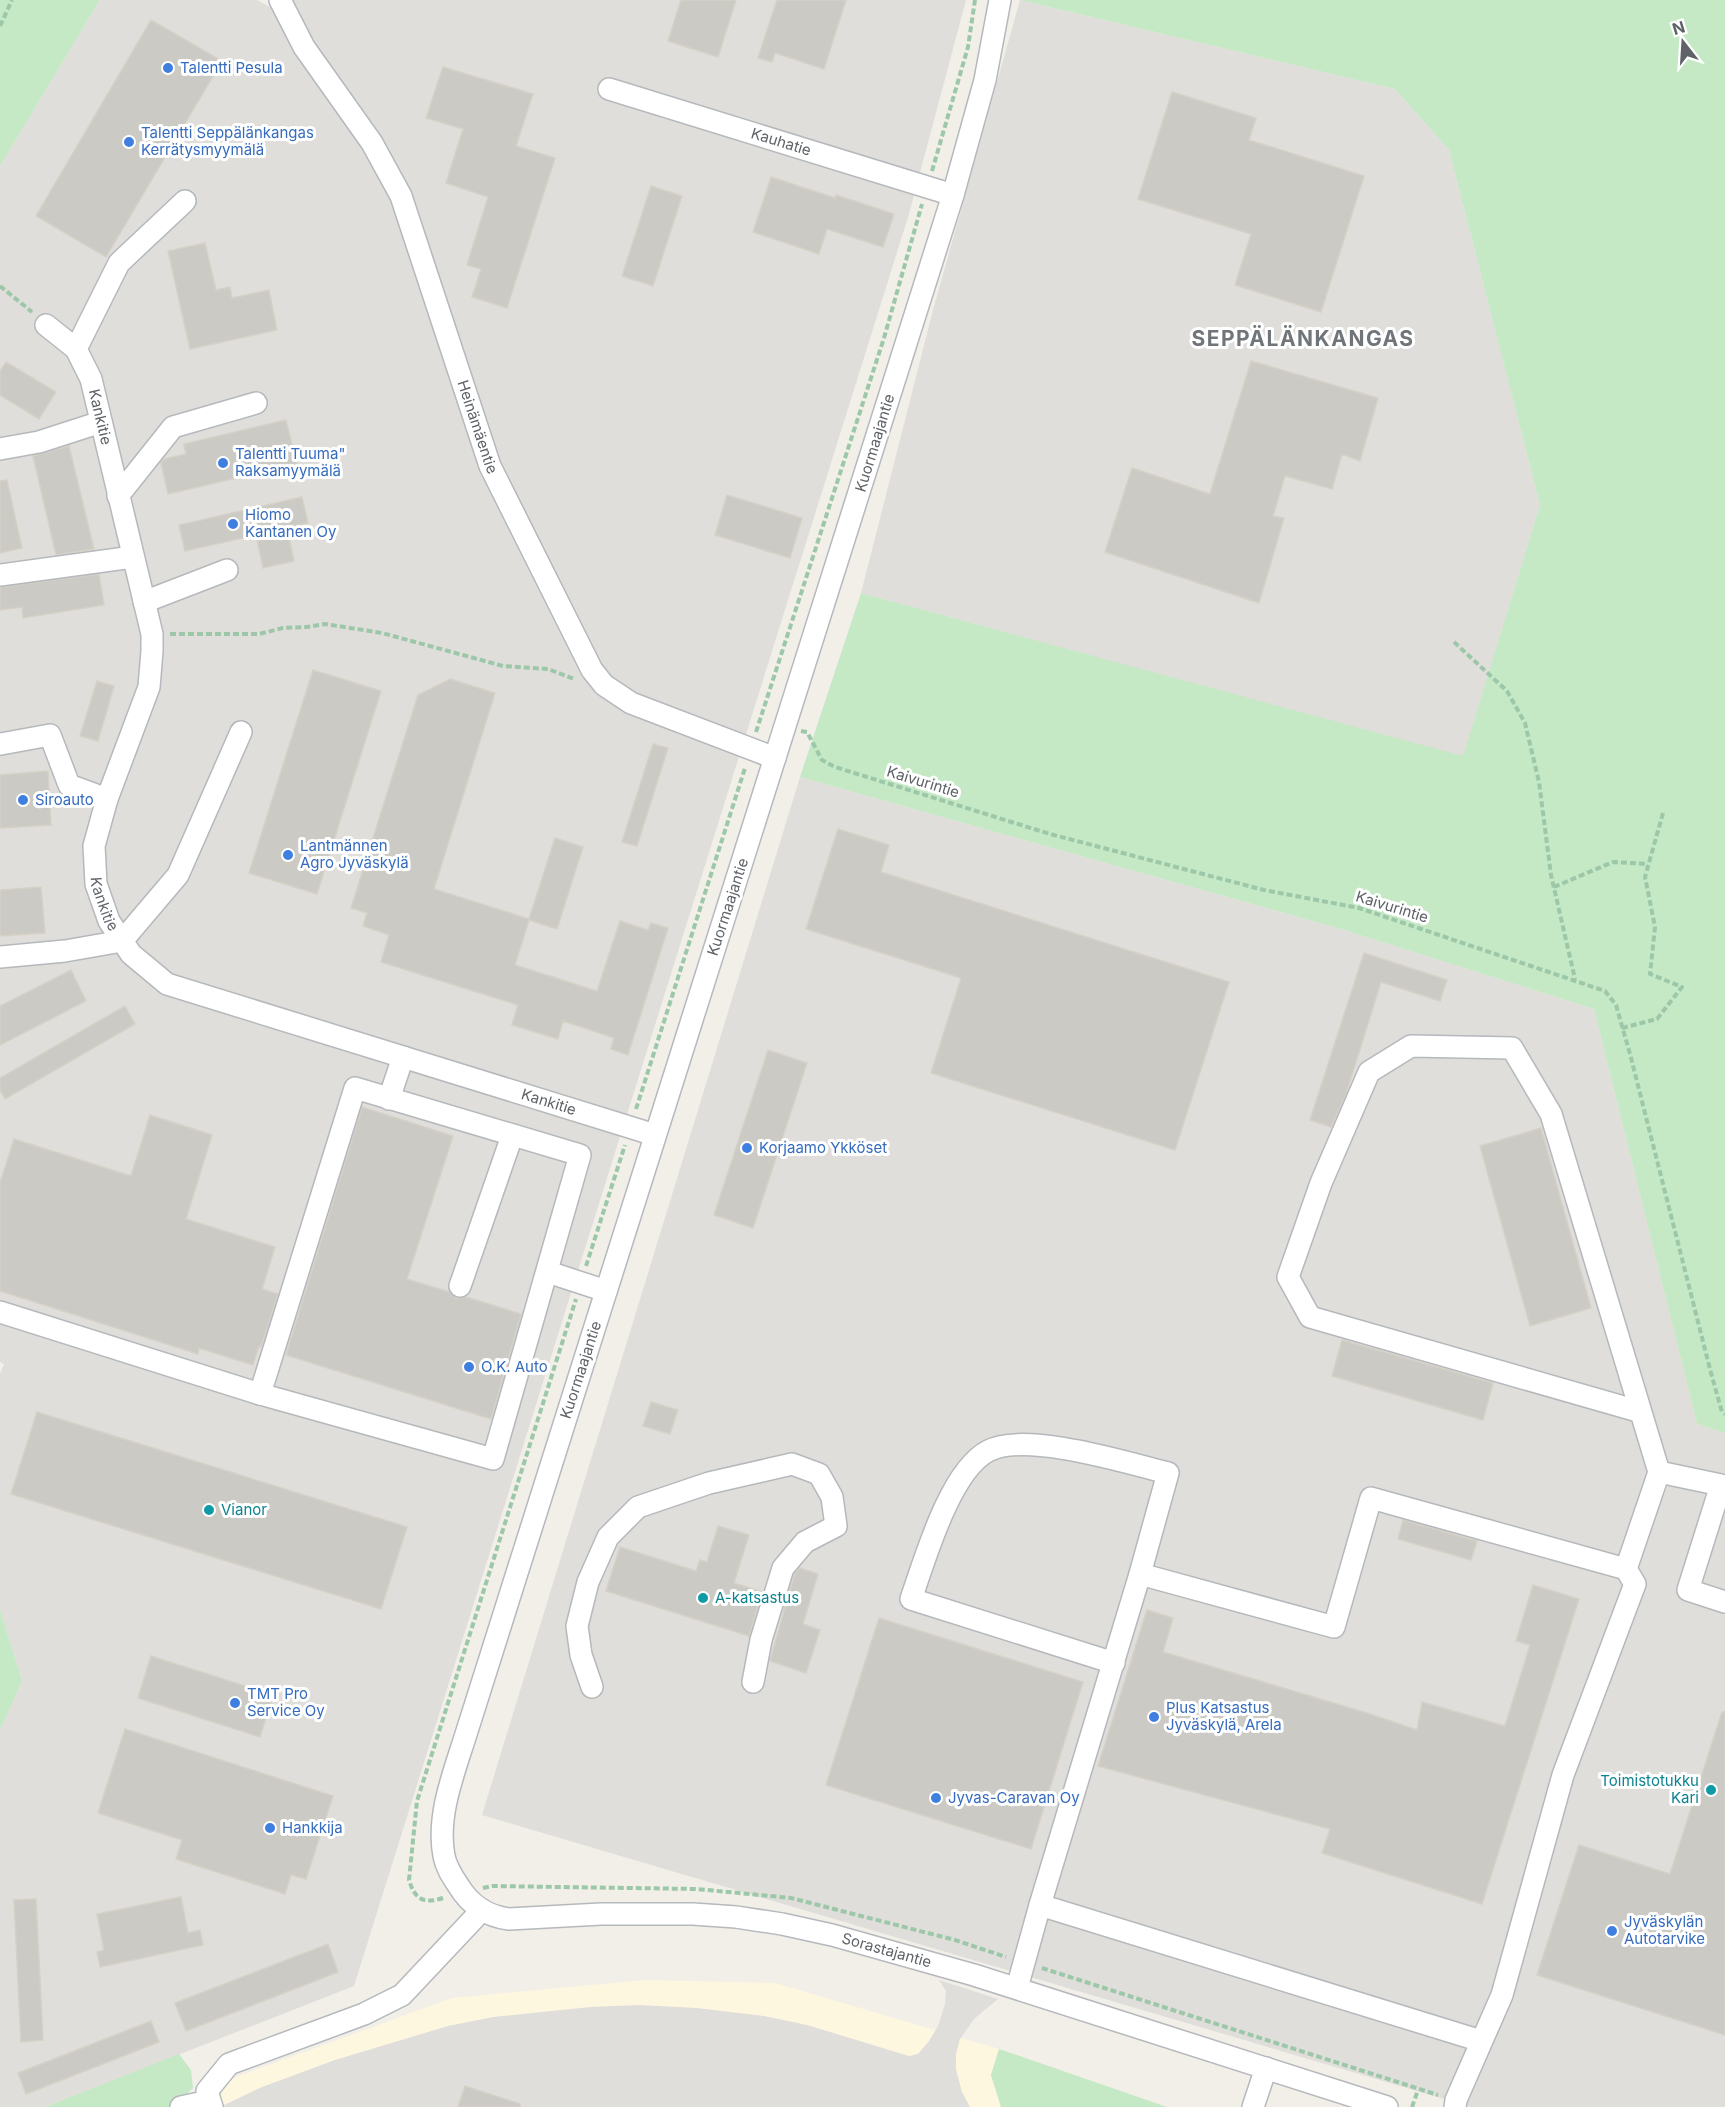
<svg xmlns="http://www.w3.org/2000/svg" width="1725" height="2107" viewBox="0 0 1725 2107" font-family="Inter,sans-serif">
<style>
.commercial{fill:#fef7e0}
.industrial{fill:#e0deda}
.green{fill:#c5e8c5}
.building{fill:#cccac5;stroke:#d6d1c6;stroke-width:1.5}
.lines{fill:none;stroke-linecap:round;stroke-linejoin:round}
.minor-casing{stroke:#b5b8bc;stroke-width:24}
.path{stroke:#9cc7a9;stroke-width:4;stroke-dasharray:6 3;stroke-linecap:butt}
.minor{stroke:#fff;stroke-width:21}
.shop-dot{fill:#3f7fe0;stroke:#fff;stroke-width:2}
.culture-dot{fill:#0f9aa8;stroke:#fff;stroke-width:2}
.labels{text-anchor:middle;stroke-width:6;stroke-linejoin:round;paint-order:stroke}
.shop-label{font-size:15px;fill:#366cbe;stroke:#fff;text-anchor:start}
.street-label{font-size:15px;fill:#5f6368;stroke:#fff}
.culture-label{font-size:15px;fill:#0d838f;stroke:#fff;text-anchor:start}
.district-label{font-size:21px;font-weight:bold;letter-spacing:1.5px;fill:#70757a;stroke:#fff}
</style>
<rect width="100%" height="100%" fill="#f1efe8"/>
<path class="commercial" d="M646,1980L775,1983L999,2049L991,2075L1001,2107H213L231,2079L452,1998Z"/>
<path class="industrial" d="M100,0H257L277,11L280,0H966L909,214L354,1986L45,2107H0V1730L22,1681L0,1609V1374L4,1364L0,1362V166Z
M1020,0L1395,89L1449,150L1540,505L1463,757L861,593L933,310Z
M800,777L1341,929L1594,1009L1697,1424L1725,1433V2107H1471L482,1815Z
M939,1980L998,1999L974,2019L960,2039L956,2054V2069L962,2092L970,2107H220L262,2087L335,2060L448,2026L493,2017L590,2007L639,2005L697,2008L764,2016L807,2025L909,2056L918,2054L929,2041L938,2026L945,2004L946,1991Z"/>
<path class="green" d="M0,0H100L0,166Z
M1020,0H1725V1433L1697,1424L1594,1009L1341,929L800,777L861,593L1463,756L1540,505L1449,150L1395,89Z
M0,1609L22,1681L0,1730Z
M999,2049L1167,2107H1001L991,2075Z
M179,2054L191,2070L193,2088L173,2107H45Z"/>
<path class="building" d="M681,0H736L718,57L668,41Z
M777,0H846L824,69L775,53L772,62L758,58Z
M151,20L222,61L106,257L36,216Z
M443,67L533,94L516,146L555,158L507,308L472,297L481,269L467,265L488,197L446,183L463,129L426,118Z
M1172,92L1256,118L1249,140L1364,176L1321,312L1235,285L1251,234L1138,199Z
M771,177L835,198L836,195L894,214L883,247L827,229L819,254L753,232Z
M651,186L682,196L653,286L622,276Z
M205,243L216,290L230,287L232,298L269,290L277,330L190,349L168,251Z
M1251,361L1378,398L1360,461L1342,454L1332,489L1285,476L1273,516L1284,518L1259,603L1105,552L1132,468L1210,494Z
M6,362L56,392L39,419L0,395V371Z
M286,420L297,464L168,494L161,463L164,459L186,454L184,444Z
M69,446L94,549L56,555L33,456Z
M7,480L22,548L0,553V481Z
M727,495L802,518L790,558L715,535Z
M302,497L308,523L287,528L294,561L263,568L256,535L185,551L179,525Z
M99,574L104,605L23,618L22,607L0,610V587Z
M313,670L381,691L317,894L249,873Z
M450,679L495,693L434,889L529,919L555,838L583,847L557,929L529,920L515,965L597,991L620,921L648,930L651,923L668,928L628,1055L611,1049L614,1038L563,1021L558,1039L512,1025L518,1005L381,962L389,935L363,926L367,913L351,908L418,695Z
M97,681L114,686L98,741L80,736Z
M653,744L668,748L637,846L622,842Z
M48,771L51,825L0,828V775Z
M838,829L889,845L881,872L1229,982L1175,1150L931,1073L961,978L806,929Z
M41,887L45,933L0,936V890Z
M1364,953L1447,980L1440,1001L1381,982L1346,1094L1331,1127L1310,1120Z
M71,970L86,1001L0,1045V1006Z
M125,1006L135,1024L5,1099L0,1090V1078Z
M768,1050L807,1063L753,1228L714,1215Z
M362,1107L453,1136L407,1279L449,1292L456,1298L466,1297L521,1314L491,1419L286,1355Z
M150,1115L212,1135L186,1219L275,1247L262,1289L278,1294L261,1347L259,1346L253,1365L199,1348L198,1354L0,1291V1183L14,1139L131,1176Z
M1541,1128L1591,1308L1530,1326L1480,1146Z
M1342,1340L1493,1383L1483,1420L1332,1376Z
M651,1402L678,1410L670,1434L643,1426Z
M37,1412L407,1527L381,1609L11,1494Z
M1403,1520L1477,1541L1471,1560L1398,1539Z
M718,1526L749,1535L734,1583L762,1592L749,1636L606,1591L620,1547L696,1571L700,1560L707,1562Z
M800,1568L818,1574L803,1624L820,1630L806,1673L770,1661L787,1600L795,1573Z
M1533,1585L1579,1599L1482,1904L1322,1853L1330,1829L1098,1766L1147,1610L1173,1618L1163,1652L1367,1713L1417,1730L1422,1702L1505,1726L1530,1645L1516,1641Z
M879,1618L1083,1682L1031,1849L826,1785Z
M151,1656L273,1695L260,1737L138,1698Z
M1722,1712H1725V2035L1537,1975L1579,1845L1670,1874Z
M125,1729L333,1796L306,1879L291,1875L285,1894L176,1859L182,1840L98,1813Z
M181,1897L188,1933L200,1930L203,1945L100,1967L97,1952L104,1950L97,1914Z
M36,1899L43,2040L21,2042L14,1900Z
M328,1944L338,1972L186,2031L175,2003Z
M151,2021L159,2042L26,2094L18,2073Z
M465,2086L520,2104V2107H458Z"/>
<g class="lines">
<defs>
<g id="minor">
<path id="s1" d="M280,0L304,47L372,143L401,196L490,466L592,670L604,685L631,703L775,758"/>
<path id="s2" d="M1000,0L985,80L953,195L467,1731C455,1770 436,1815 444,1856C446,1867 452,1876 458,1885C470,1905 486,1916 509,1919L601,1914H693L736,1917L782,1924L832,1935L974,1975L1387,2107"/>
<path id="s3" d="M609,89L953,195"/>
<path id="s4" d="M46,325L76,349L91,379L152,634V651L149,687L107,799L94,846L96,884L109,921L131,954L167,984L655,1135"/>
<path d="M76,349L119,263L185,201"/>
<path d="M0,449L39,442L101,422"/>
<path d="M118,496L173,427L256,403"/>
<path d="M0,575L133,557"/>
<path d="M144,602L227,570"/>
<path d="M1,744L50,735L69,785L107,799"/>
<path d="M0,957L65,951L122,941L178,875L241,732"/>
<path d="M355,1088L580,1155L493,1459L260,1394Z"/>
<path d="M389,1099L403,1057"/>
<path d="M548,1272L606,1291"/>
<path d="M460,1286L512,1136"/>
<path d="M0,1312L260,1394"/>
<path d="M1659,1472L1721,1485L1688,1590L1725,1602"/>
<path d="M1626,1569L1659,1472L1551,1114L1512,1048L1411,1046L1369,1072L1321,1183L1288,1277L1310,1317L1641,1412"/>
<path d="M1114,1663L911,1599C925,1559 950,1471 988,1451C1025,1431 1128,1463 1168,1473L1140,1574"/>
<path d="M592,1687L581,1655L577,1626L588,1582L608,1537L638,1507L709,1483L792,1464L819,1474L832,1497L836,1526L805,1542L783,1568L761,1640L753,1682"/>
<path d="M1040,1905L1140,1574L1334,1627L1371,1498L1626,1569L1635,1584L1563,1775L1502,1995L1456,2100L1455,2107"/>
<path d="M1017,1988L1040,1905L1481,2041"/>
<path d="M181,2107L209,2101"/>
<path d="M212,2107L207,2091L229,2064L364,2014L402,1995L482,1910"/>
<path d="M1253,2107L1266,2068"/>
</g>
</defs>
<use href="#minor" class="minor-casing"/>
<path class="path" d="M0,26L12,0
M932,171L968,47L975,0
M0,286L32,312
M170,634H259L283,628L307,627L325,624L382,633L503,666L548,669L574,679
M1454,642L1507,691L1525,723L1539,782L1551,875L1575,979
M801,731L807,732L822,760L835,767L1050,834L1264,890L1359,908L1605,991L1616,1005L1630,1054L1711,1373L1722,1412L1725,1414
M756,732L884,338L922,204
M1554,887L1613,862L1648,864
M1622,1028L1657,1019L1682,987L1650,974L1655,927L1645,877L1663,813
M636,1109L745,768
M586,1266L625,1145
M483,1888L492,1886L697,1889L791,1898L955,1940L1006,1957
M443,1898C424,1904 415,1900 409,1880L417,1801L576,1299
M1042,1968L1438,2095
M1412,2107L1418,2090"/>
<use href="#minor" class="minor"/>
</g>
<g class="shop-dot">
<circle cx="168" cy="68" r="6"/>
<circle cx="129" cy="142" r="6"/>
<circle cx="223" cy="463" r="6"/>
<circle cx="233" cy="524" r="6"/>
<circle cx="23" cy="800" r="6"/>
<circle cx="288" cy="855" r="6"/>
<circle cx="747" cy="1148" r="6"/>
<circle cx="469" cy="1367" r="6"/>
<circle cx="235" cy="1703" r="6"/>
<circle cx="1154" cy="1717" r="6"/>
<circle cx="936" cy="1798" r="6"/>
<circle cx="270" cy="1828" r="6"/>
<circle cx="1612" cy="1931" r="6"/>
</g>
<g class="culture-dot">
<circle cx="209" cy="1510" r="6"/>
<circle cx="703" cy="1598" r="6"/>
<circle cx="1711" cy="1790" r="6"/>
</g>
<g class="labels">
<g class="shop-label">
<text x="180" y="73">Talentti Pesula</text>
<text x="141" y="138">Talentti Seppälänkangas<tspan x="141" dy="17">Kerrätysmyymälä</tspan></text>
<text x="235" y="459">Talentti Tuuma"<tspan x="235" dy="17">Raksamyymälä</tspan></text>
<text x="245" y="520">Hiomo<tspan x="245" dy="17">Kantanen Oy</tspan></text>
<text x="35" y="805">Siroauto</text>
<text x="300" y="851">Lantmännen<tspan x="300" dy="17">Agro Jyväskylä</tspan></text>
<text x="759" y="1153">Korjaamo Ykköset</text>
<text x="481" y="1372">O.K. Auto</text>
<text x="247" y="1699">TMT Pro<tspan x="247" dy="17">Service Oy</tspan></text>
<text x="1166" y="1713">Plus Katsastus<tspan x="1166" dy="17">Jyväskylä, Arela</tspan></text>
<text x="948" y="1803">Jyvas-Caravan Oy</text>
<text x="282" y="1833">Hankkija</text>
<text x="1624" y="1927">Jyväskylän<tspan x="1624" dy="17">Autotarvike</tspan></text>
</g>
<g class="street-label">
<text dy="5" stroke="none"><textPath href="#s3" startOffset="180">Kauhatie</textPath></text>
<text dy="5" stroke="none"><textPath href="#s4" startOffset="111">Kankitie</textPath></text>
<text dy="5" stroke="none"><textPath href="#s1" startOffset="474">Heinämäentie</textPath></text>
<text transform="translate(875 443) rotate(-73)" y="5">Kuormaajantie</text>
<text transform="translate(923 782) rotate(17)" y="5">Kaivurintie</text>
<text dy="5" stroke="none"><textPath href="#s4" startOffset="615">Kankitie</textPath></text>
<text transform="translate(728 907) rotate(-72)" y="5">Kuormaajantie</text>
<text transform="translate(1392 907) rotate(17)" y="5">Kaivurintie</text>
<text dy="5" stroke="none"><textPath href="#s4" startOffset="1119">Kankitie</textPath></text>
<text transform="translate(581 1370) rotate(-72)" y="5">Kuormaajantie</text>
<text dy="5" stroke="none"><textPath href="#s2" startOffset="2418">Sorastajantie</textPath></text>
</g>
<g class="culture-label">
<text x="221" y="1515">Vianor</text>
<text x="715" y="1603">A-katsastus</text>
<text x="1699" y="1786" text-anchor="end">Toimistotukku<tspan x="1699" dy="17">Kari</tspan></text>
</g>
<g class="district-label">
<text x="1303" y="346">SEPPÄLÄNKANGAS</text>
</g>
</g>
<g transform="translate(1683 42) rotate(343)" stroke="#ffffff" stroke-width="4.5" paint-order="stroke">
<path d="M0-4.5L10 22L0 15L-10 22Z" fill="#5f6368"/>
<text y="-9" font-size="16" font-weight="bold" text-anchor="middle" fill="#5f6368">N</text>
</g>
</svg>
